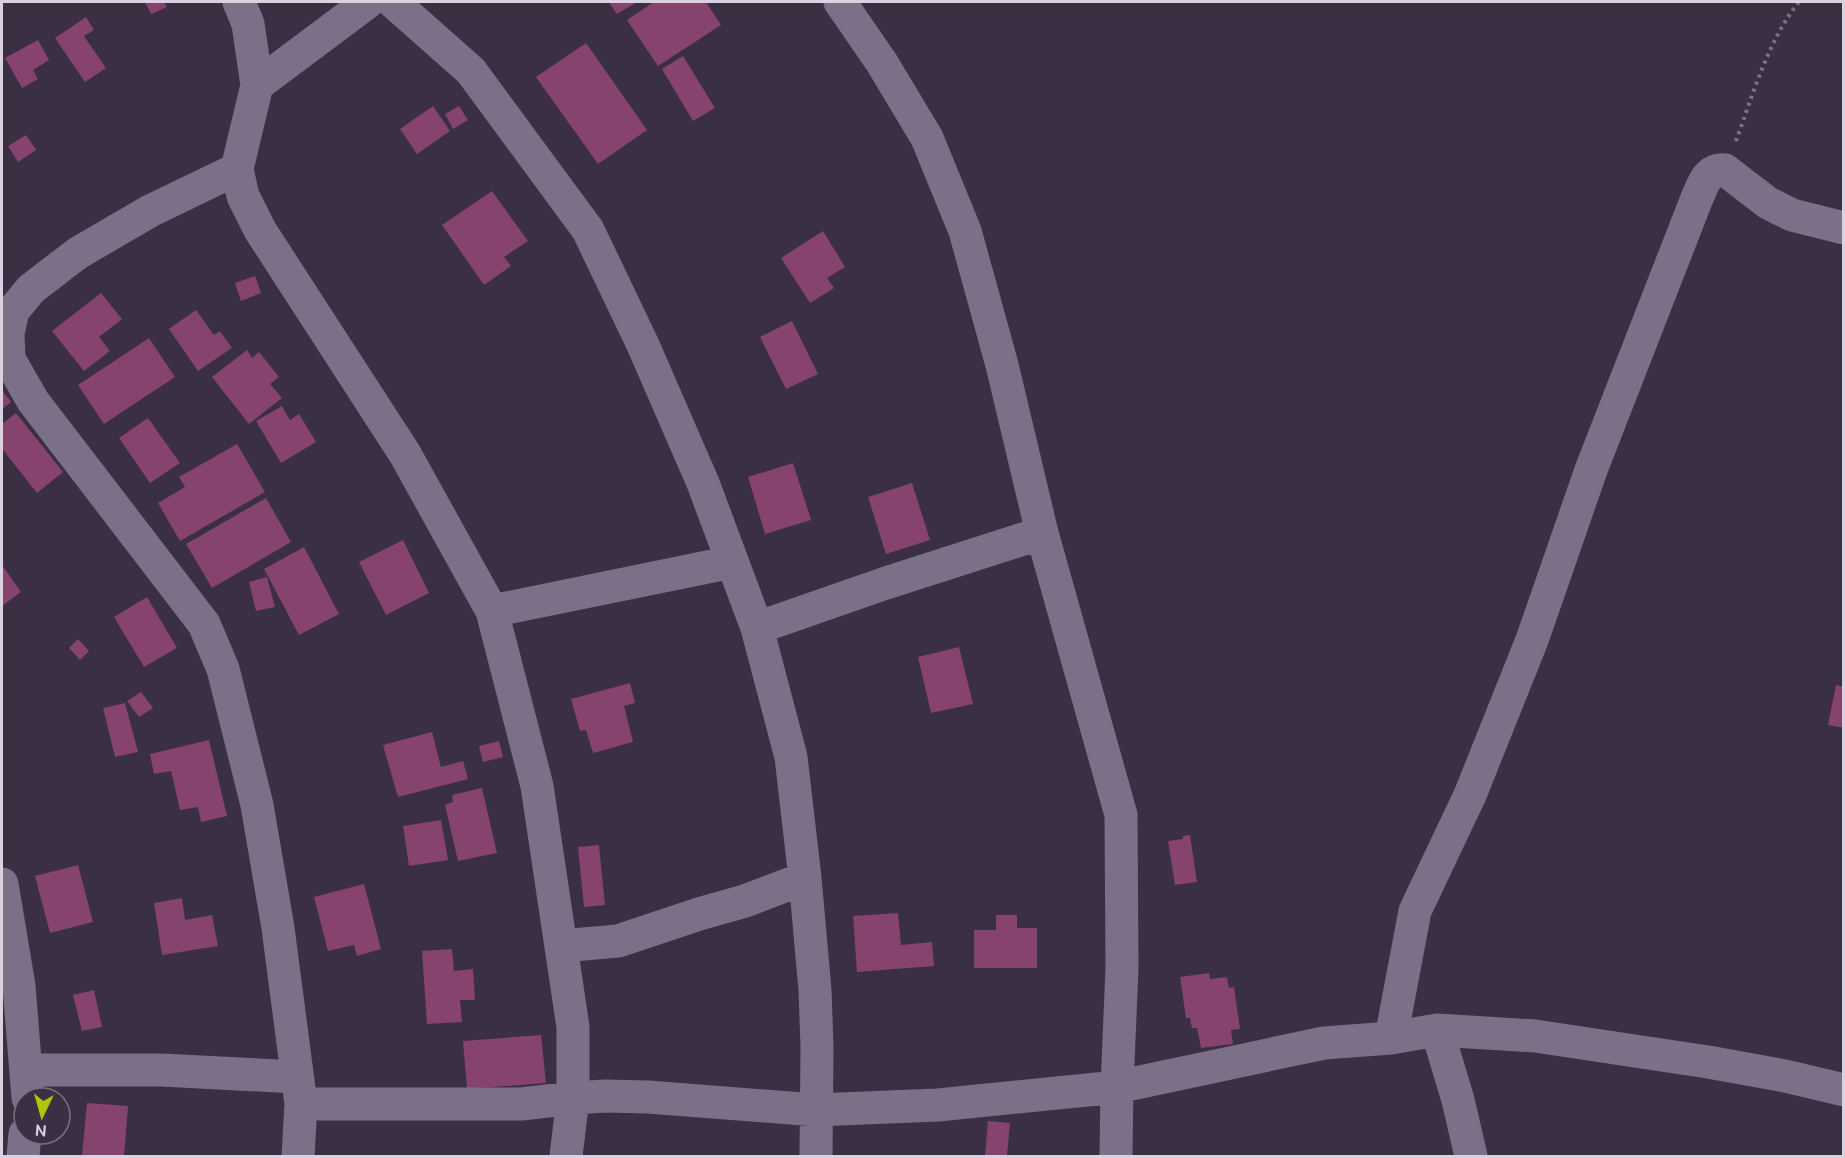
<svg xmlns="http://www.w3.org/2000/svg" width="1845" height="1158" viewBox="0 0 1845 1158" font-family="Ubuntu,sans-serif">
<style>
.building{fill:#85436e}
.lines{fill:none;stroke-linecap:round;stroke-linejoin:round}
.path{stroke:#7d7385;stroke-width:4;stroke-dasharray:3 4.5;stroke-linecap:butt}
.street{stroke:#7c6f88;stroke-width:33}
</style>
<rect width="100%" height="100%" fill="#3b2f44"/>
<path class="building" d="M145,2H164L167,7L151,14Z
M609,2H637L617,14Z
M654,2H706L721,25L658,66L627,20Z
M86,17L94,30L84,36L106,68L85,82L55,38Z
M38,40L49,60L33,70L38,79L22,88L5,58Z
M586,43L647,130L598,164L536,77Z
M683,56L715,108L693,121L662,69Z
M433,106L450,131L417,154L400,129Z
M459,106L468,120L453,129L445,114Z
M26,135L36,150L18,162L8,146Z
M492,191L528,241L504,257L511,266L484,285L442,225Z
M823,231L845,267L827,278L834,288L810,303L781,258Z
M255,276L261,293L241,301L235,283Z
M101,293L122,319L99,337L110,351L84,371L52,331Z
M196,310L214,335L220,331L232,348L198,371L169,329Z
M792,321L818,374L786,389L760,337Z
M149,338L175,377L104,424L78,385Z
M247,350L252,358L259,352L279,377L270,384L282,398L249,424L212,377Z
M2,390L11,402L2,409Z
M282,406L290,420L299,414L316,442L281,463L256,421Z
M16,413L63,472L37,493L3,450L2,451V424Z
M148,418L180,463L150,483L119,438Z
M237,444L265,492L180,541L158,503L185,487L179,477Z
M793,463L811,520L765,534L748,477Z
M912,483L930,540L886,554L868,497Z
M266,498L291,542L212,588L186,544Z
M403,540L429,593L386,615L359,562Z
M304,547L339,614L299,635L264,569Z
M2,565L21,592L2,606Z
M267,577L275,607L256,611L249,582Z
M147,597L177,648L144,667L114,617Z
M78,639L89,651L80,660L69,648Z
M959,647L973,704L931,713L918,657Z
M630,683L635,703L624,706L633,742L593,753L586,730L580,731L571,699Z
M1836,685L1844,687V728L1828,725Z
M141,692L153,708L139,717L127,701Z
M125,703L138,752L115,757L103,708Z
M432,732L441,767L463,761L468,779L398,797L383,745Z
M209,740L227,816L201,822L198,807L180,810L171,771L154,774L150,754Z
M499,741L503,757L483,762L479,746Z
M482,788L497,853L458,861L445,805L453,802L452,795Z
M441,820L448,860L409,866L403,826Z
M1190,835L1197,882L1175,885L1168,841L1183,839V836Z
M599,845L605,905L584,907L578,847Z
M78,865L93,922L50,933L35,876Z
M364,884L381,949L357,956L354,945L328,951L314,897Z
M182,898L185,920L212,915L218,946L162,955L154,903Z
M898,913L901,945L932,942L934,966L857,972L853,916Z
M996,915H1017V928H1037V968H974V930H996Z
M452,949L454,971L473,969L475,1000H460L462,1022L427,1024L422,951Z
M1209,973L1210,979L1227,977L1229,988L1234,987L1240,1029L1231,1030L1233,1044L1201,1048L1197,1028H1192L1190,1018H1186L1180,977Z
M94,990L102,1027L82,1031L73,995Z
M541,1035L546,1083L467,1089L463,1041Z
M87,1103L128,1106L124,1156H82Z
M988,1121L1010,1123L1007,1156H985Z"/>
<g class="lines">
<path class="path" d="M1736,141C1752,97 1769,38 1799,2"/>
<path class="street" d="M239,2L248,24L257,85L237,169L243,196L260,230L405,454L492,611L537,786L573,1027V1098L566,1156
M393,2L471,71L588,230L643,345L703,483L757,628L791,757L805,878L815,990L817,1046L816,1156
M840,2L882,63L927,138L965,231L1002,365L1042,533L1121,815L1122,968L1117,1087L1116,1156
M257,85L368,2
M237,169L150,211L78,253L31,289L13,311L8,333L9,359L33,401L204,624L223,669L257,805L278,928L301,1104L298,1156
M492,611L732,562
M757,628L886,583L1042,533
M2,884L19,986L28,1098
M561,946L618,941L699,914L745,901L805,878
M1437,1030L1458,1100L1471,1156
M1391,1038L1415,911L1470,795L1532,640L1591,470L1697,198C1703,185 1707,168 1725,170L1768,203L1792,215L1844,228
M26,1070H161L297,1077
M301,1104H521L573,1098L606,1096L648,1097L816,1110L938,1105L1117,1087L1324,1043L1391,1038L1437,1030L1535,1036L1708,1062L1785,1076L1844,1090
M23,1156L25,1134"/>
</g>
<rect width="1845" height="1158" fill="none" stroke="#d9d2df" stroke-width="6"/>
<g transform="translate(42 1116) rotate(185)"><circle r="28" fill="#3b2f44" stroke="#7a7082" stroke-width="1.5"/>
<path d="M0-4.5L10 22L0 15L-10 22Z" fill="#afc508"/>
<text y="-9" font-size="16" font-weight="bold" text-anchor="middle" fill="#d9d2df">N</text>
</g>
</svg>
